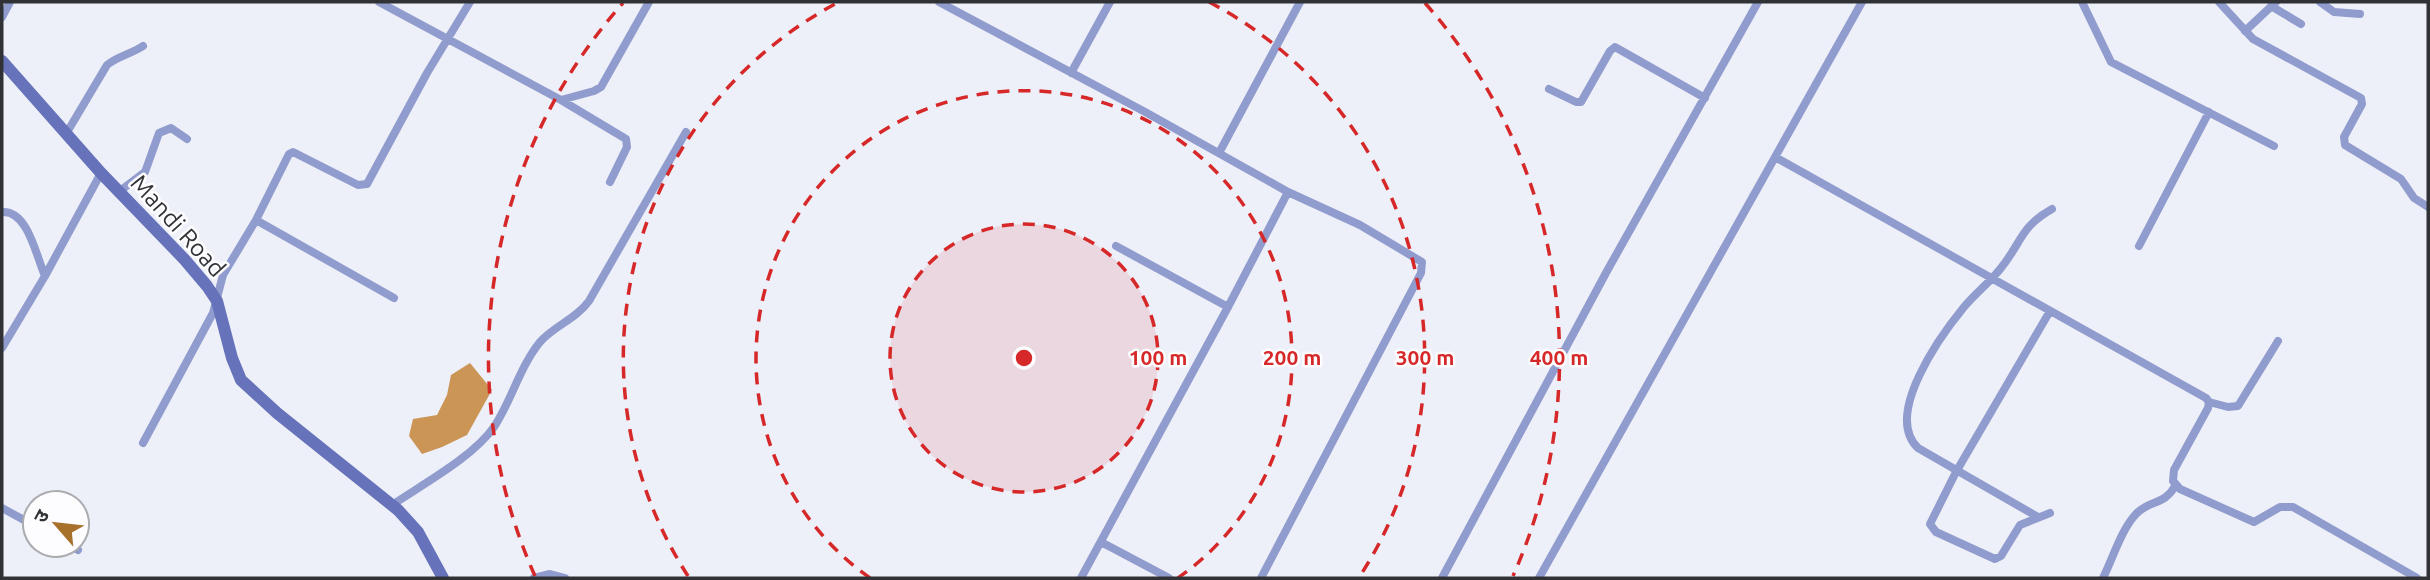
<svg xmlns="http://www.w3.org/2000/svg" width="2430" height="580" viewBox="0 0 2430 580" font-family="Ubuntu,'Noto Sans Devanagari',sans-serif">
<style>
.water{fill:#cb9555}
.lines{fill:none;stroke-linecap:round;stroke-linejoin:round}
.street{stroke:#919cce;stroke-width:8}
.secondary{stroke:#6672ba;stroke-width:12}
.ring{fill:none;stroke:#d62828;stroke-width:3.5;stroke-dasharray:12 9}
.labels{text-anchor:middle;stroke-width:5;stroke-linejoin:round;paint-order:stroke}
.street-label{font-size:24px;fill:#313235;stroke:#fdfdff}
.centre{fill:#d62828;stroke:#fdfdff;stroke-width:3.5}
.ring-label{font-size:21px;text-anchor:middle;font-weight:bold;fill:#d62828;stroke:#fdfdff;stroke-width:5;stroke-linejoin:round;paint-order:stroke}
</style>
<rect width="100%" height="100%" fill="#edeff9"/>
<path class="water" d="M470,363L492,390L467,435L442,447L422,454L409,436L413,419L437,415L447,395L451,375Z"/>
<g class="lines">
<path class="street" d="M379,2L561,100L626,139L627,147L610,182
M939,2L1147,113L1288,192L1360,225L1422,262L1421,273L1261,578
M2082,2L2111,62L2274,146
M2219,2L2253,39L2361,98L2362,104L2344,137L2345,145L2401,179L2414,198L2428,207
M2320,2L2334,12L2360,14
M2271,6L2301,24
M2,17L10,2
M2245,31L2276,2
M1071,73L1110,2
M1549,89L1576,102H1581L1610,51L1615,47L1705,98
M561,100L594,91L601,87L649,2
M66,134L107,65C118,56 131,54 143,46
M1219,153L1300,2
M1775,157L2206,398L2209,402L2208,408L2174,470L2173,481L2180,489L2254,522L2280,507H2293L2417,578
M120,191L145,172L159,133L171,128L187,139
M2,212C28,210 36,256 45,276
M256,220L394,298
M1116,246L1228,307
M2139,246L2209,112
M2050,311L1956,472L1930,524L1936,532L1995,559L2001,556L2020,525L2050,513
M2,348L45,276L101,173
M2209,402L2228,407L2238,406L2278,341
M143,443L213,313L223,275L256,220L289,154L293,152L358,185L367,184L427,73L470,2
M392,505C423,484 473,457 494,427C512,400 519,368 540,342C554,326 576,319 589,301L686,132
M2,508L35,526
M2038,517L1918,448C1883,415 1941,335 1964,307C1976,293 1990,282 2001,268C2022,242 2020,227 2052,209
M1101,542L1169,578
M69,545L78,550
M534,578L550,574L565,578
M1081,578L1228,307L1288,192
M1442,578L1607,271L1758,2
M1539,578L1862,2
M2103,578C2113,558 2121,530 2136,514C2149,500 2165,505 2175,486"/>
<path class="secondary" d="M2,61L101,173L185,260L207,286L217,301L232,358L241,380L277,413L398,510L418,532L443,578"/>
</g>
<circle cx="1024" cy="358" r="134" fill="#d62828" fill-opacity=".12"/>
<g class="ring">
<circle cx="1024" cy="358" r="134"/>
<path d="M870 578A268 268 0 1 1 1178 578"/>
<path d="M688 576A401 401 0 0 1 839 2M1209 2A401 401 0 0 1 1360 576"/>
<path d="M535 576A535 535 0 0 1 623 3M1425 3A535 535 0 0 1 1513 576"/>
</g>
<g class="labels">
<g class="street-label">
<text transform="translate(178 226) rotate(48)" y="8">Mandi Road</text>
</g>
</g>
<circle cx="1024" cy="358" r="10" class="centre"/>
<g class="ring-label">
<text x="1158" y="365">100 m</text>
<text x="1292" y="365">200 m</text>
<text x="1425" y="365">300 m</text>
<text x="1559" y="365">400 m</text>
</g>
<rect width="2430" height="580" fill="none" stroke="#313235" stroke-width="7"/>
<g transform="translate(56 524) rotate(298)"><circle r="33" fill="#fdfdff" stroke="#abacae" stroke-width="2"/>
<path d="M0-5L12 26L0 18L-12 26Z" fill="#a7712b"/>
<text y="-10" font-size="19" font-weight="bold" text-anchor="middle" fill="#313235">उ</text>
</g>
</svg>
